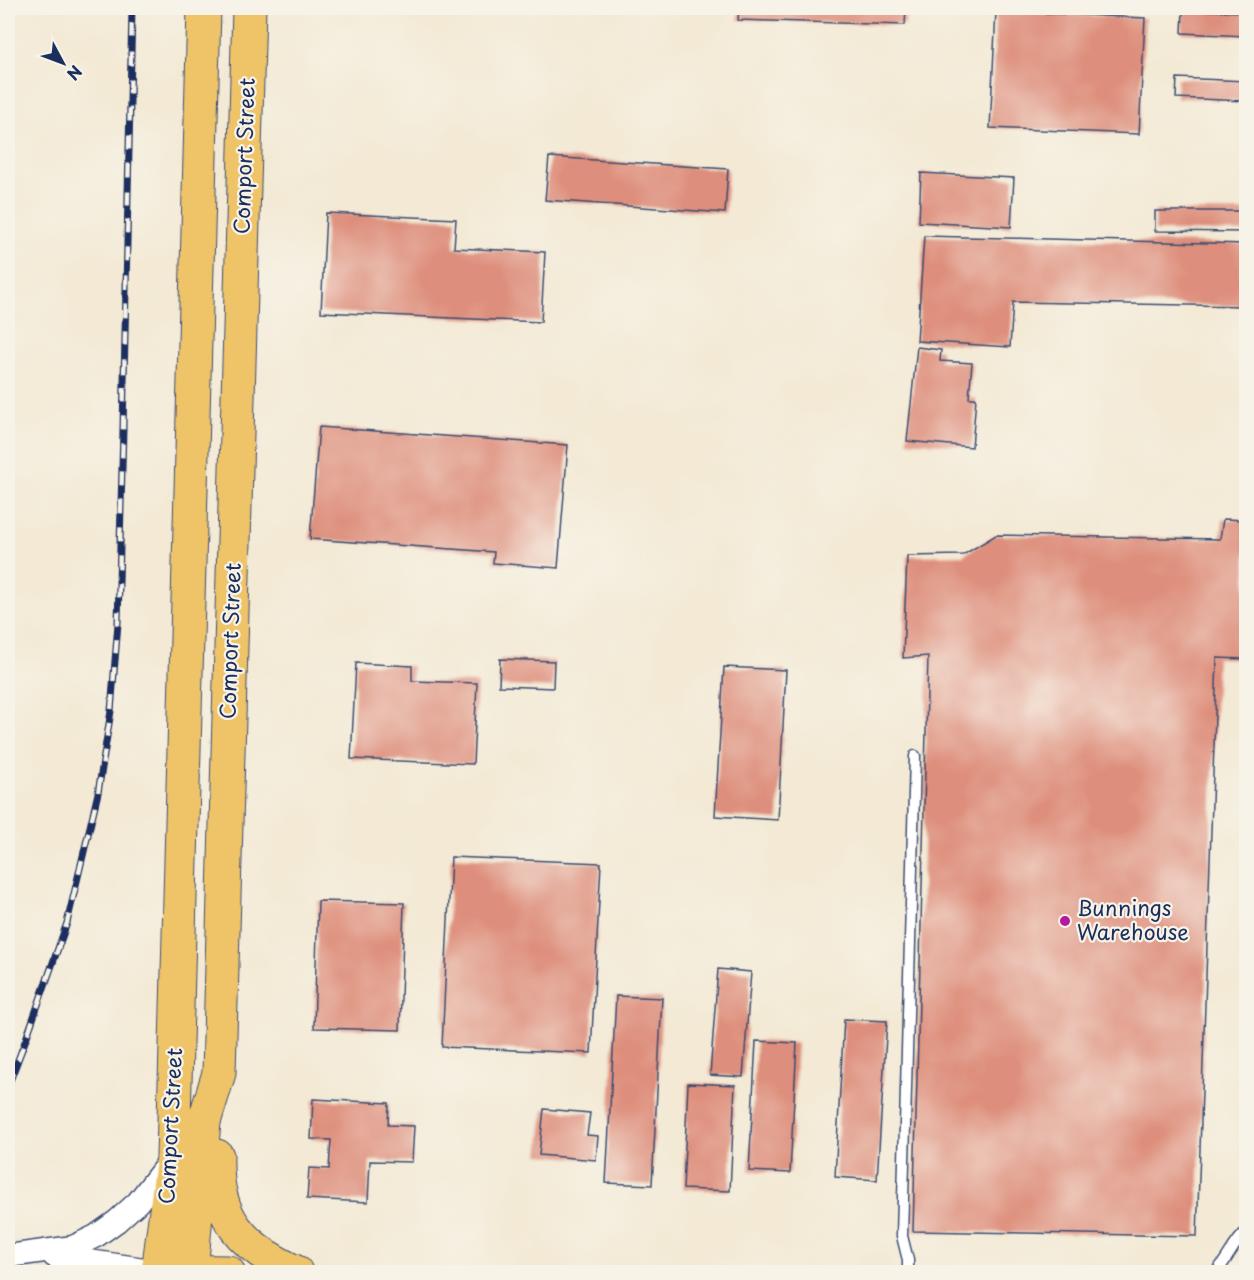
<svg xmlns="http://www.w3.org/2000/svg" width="1254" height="1280" viewBox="0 0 1254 1280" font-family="'Playpen Sans',sans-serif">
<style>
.building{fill:#de8e7c}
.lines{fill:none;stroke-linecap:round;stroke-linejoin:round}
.service-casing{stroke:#3b4b70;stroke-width:13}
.minor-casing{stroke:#3b4b70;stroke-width:25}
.trunk-casing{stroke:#3b4b70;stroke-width:35}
.service{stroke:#fff;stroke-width:10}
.minor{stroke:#fff;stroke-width:22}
.trunk{stroke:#efc469;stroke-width:33}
.rail-casing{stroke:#1b2f5e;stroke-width:7}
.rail{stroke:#f7f3e8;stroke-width:4.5;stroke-dasharray:14;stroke-linecap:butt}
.poi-dot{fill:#b5179e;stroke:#f7f3e8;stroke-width:2}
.labels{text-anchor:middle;stroke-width:4.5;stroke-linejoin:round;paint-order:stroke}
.street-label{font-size:21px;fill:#1b2f5e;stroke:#f7f3e8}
.poi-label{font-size:21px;fill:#1b2f5e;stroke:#f7f3e8;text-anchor:start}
</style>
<rect width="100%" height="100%" fill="#f7f3e8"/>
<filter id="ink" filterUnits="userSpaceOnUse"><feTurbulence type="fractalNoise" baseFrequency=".0167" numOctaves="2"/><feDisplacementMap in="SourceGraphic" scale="12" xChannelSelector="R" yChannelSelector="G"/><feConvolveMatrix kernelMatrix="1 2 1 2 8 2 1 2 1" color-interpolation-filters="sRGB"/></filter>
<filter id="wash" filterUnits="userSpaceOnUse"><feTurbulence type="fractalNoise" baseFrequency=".008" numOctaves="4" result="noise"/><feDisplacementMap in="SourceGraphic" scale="24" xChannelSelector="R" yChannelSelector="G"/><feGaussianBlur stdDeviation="1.35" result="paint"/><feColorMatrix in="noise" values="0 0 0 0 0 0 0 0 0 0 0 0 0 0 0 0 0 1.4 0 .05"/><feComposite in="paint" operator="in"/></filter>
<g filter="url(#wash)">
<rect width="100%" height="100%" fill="#f3e9d4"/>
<g id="blocks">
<path class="building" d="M739,8H906L905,25L738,20Z
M1183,10L1246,12V36L1182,33Z
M996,11L1145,18L1139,134L990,128Z
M1177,78L1246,81V101L1176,98Z
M549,157L728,169L725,213L545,200Z
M921,173L1014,178L1011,227L919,222Z
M1155,211H1246V232L1155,231Z
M326,213L456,219L454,248L545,252L541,322L321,312Z
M924,236L1246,244V306L1013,302L1010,347L917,341Z
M917,347L941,350L940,361L972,363L969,398H976L972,447L907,441Z
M319,427L568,445L558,568L493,563L494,552L310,539Z
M1223,519L1246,520V659L1217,658L1197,1236L913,1231L928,656L903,658L907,556L963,555L996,535L1220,539Z
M500,659L554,661L553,688L499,686Z
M356,663L412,666V681L477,683L473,764L351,759Z
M724,667L786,670L778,820L715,816Z
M451,857L601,863L591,1053L442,1047Z
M318,901L404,903L400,1030L314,1028Z
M718,969L751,972L743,1077L710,1075Z
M616,996L662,998L652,1185L606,1183Z
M844,1019L887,1021L877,1180L835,1177Z
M756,1041L797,1043L790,1173L749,1171Z
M688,1083L735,1085L730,1191L683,1189Z
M313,1099L389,1103L388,1125L414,1126L412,1162L370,1161L368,1202L307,1199L309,1168L329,1169L331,1140L311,1139Z
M544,1109L590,1113L587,1135L598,1136L596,1160L539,1155Z"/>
</g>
</g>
<g filter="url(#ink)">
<use href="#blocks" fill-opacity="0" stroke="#3b4b70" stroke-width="1.5"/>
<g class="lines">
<defs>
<path id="service" d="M908,1272V1260L902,1236L915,756
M1216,1272C1228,1260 1233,1243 1246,1232"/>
<path id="minor" d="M8,1256L73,1247L96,1236L117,1221L138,1202L172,1158
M54,1256L158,1271"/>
<path id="trunk" d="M217,1156C215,1218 242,1247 296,1272
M169,1271L228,1272
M158,1272L173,1157L204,8
M191,1272L204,1122L219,1073L249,8"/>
</defs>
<use href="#service" class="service-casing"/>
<use href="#minor" class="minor-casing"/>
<use href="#trunk" class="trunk-casing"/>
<use href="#service" class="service"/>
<use href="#minor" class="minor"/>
<use href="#trunk" class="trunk"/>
<defs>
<path id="rail" d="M8,1086L26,1039L67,923L98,793L111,711L118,623L123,429L132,8"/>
</defs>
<use href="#rail" class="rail-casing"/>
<use href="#rail" class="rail"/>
</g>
</g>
<circle class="poi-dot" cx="1065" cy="921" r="6"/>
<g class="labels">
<g class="street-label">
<text transform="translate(245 156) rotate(-88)" y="7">Comport Street</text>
<text transform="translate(231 641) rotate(-88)" y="7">Comport Street</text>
<text transform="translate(171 1126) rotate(-87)" y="7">Comport Street</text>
</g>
<g class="poi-label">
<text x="1077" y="916">Bunnings<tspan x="1077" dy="24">Warehouse</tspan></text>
</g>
</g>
<rect width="1254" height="1280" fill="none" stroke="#f7f3e8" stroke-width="30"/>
<g transform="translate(63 63) rotate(131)" stroke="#f7f3e8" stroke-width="4.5" paint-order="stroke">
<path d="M0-4.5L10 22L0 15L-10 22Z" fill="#1b2f5e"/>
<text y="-9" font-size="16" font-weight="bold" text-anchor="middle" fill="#1b2f5e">N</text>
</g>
</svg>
